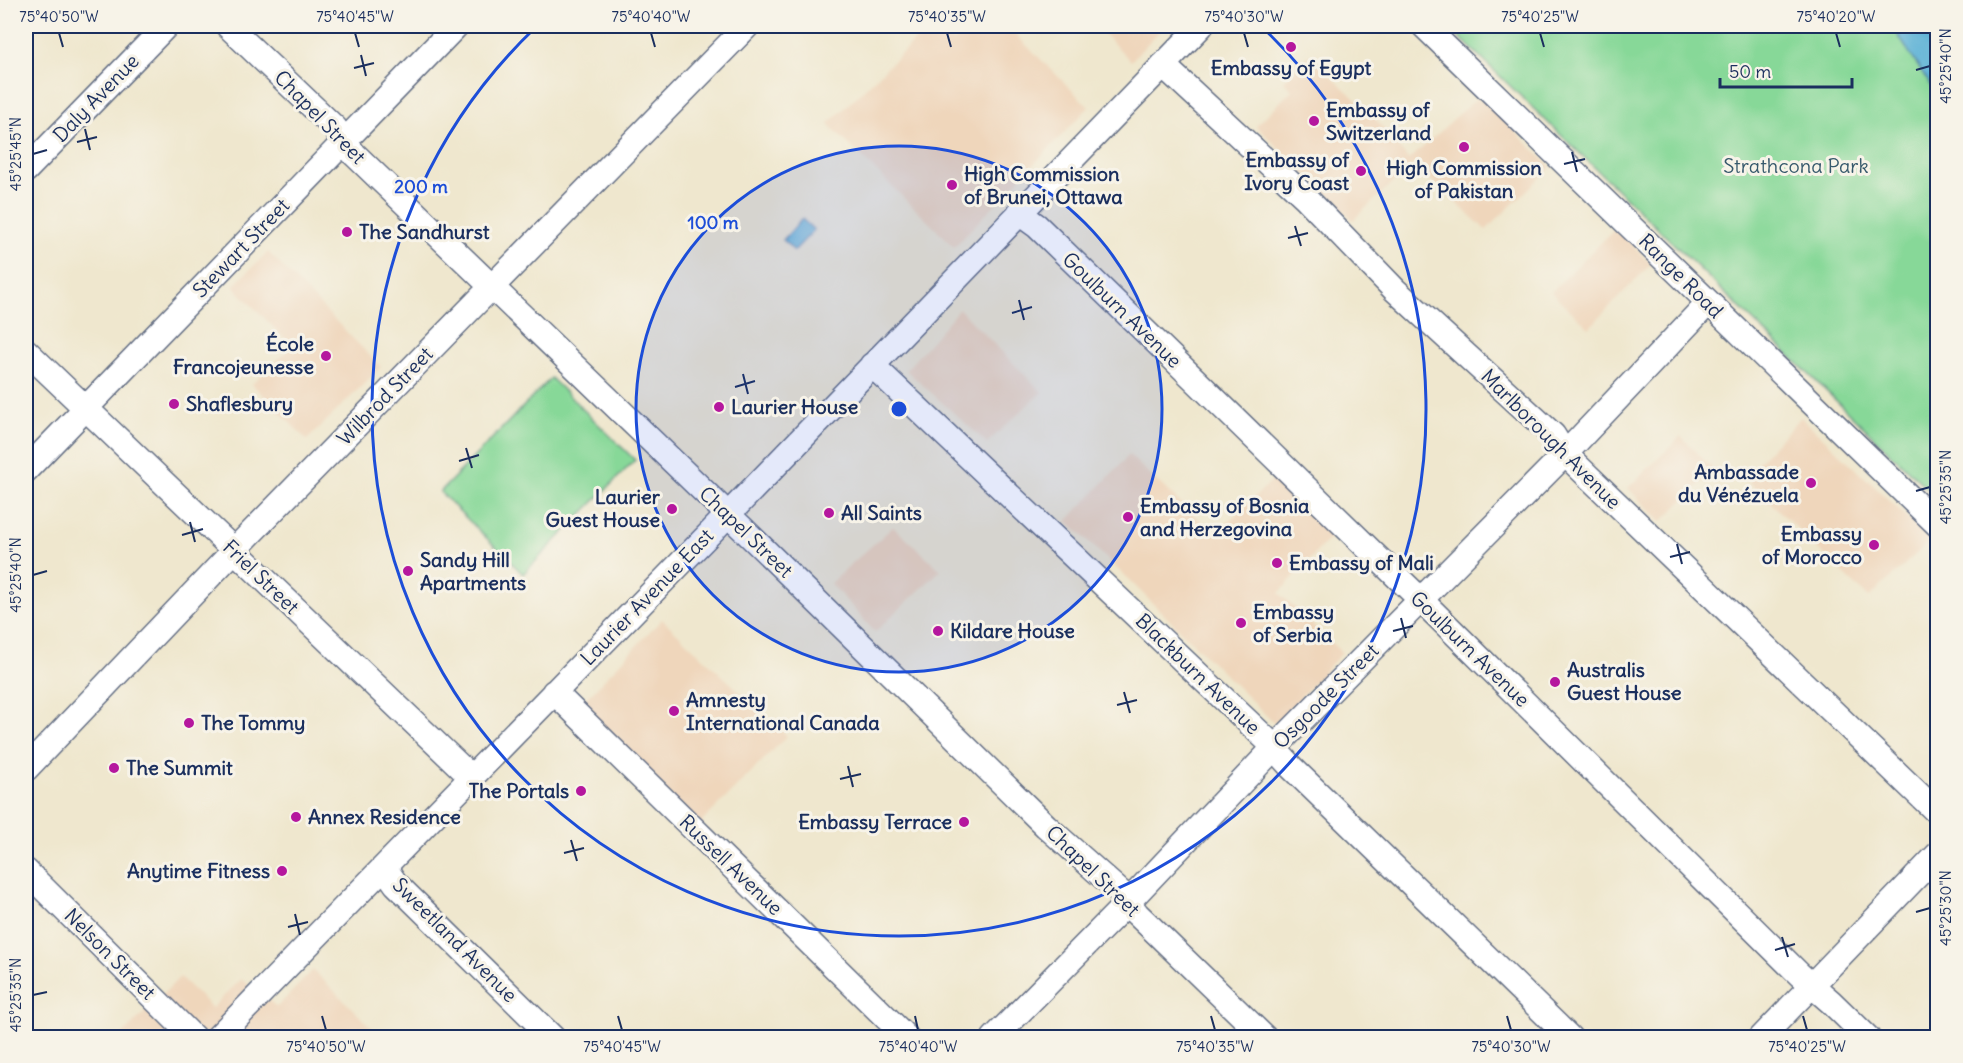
<svg xmlns="http://www.w3.org/2000/svg" width="1963" height="1063" viewBox="0 0 1963 1063" font-family="Delius,sans-serif">
<style>
.built{fill:#efd6bb}
.green{fill:#87d898;stroke:#51847b;stroke-width:1.5}
.water{fill:#59b0d6;stroke:#3a709a;stroke-width:1.5}
.lines{fill:none;stroke-linecap:round;stroke-linejoin:round}
.minor-casing{stroke:#656f85;stroke-width:27}
.minor{stroke:#fff;stroke-width:24}
.ticks{fill:none;stroke:#1b2f5e;stroke-width:2}
.ring{fill:none;stroke:#1d4ed8;stroke-width:3}
.poi-dot{fill:#b5179e;stroke:#f7f3e8;stroke-width:2}
.labels{text-anchor:middle;stroke-width:6;stroke-linejoin:round;paint-order:stroke}
.poi-label{font-size:20px;font-weight:bold;fill:#1b2f5e;stroke:#f7f3e8;text-anchor:start}
.street-label{font-size:20px;fill:#1b2f5e;stroke:#f7f3e8}
.park-label{font-size:20px;fill:#36596c;stroke:#f7f3e8}
.centre{fill:#1d4ed8;stroke:#f7f3e8;stroke-width:3}
.ring-label{font-size:18px;text-anchor:middle;font-weight:bold;fill:#1d4ed8;stroke:#f7f3e8;stroke-width:6;stroke-linejoin:round;paint-order:stroke}
.neatline{fill:none;stroke:#1b2f5e;stroke-width:2}
.ticks-label{font-size:15px;text-anchor:middle;fill:#1b2f5e}
</style>
<rect width="100%" height="100%" fill="#f7f3e8"/>
<filter id="ink" filterUnits="userSpaceOnUse"><feTurbulence type="fractalNoise" baseFrequency=".0167" numOctaves="2"/><feDisplacementMap in="SourceGraphic" scale="12" xChannelSelector="R" yChannelSelector="G"/><feConvolveMatrix kernelMatrix="1 2 1 2 8 2 1 2 1" color-interpolation-filters="sRGB"/></filter>
<filter id="wash" filterUnits="userSpaceOnUse"><feTurbulence type="fractalNoise" baseFrequency=".008" numOctaves="4" result="noise"/><feDisplacementMap in="SourceGraphic" scale="24" xChannelSelector="R" yChannelSelector="G"/><feGaussianBlur stdDeviation="1.35" result="paint"/><feColorMatrix in="noise" values="0 0 0 0 0 0 0 0 0 0 0 0 0 0 0 0 0 1.4 0 .05"/><feComposite in="paint" operator="in"/></filter>
<g filter="url(#wash)">
<rect width="100%" height="100%" fill="#efe7ce"/>
<path class="built" d="M930,26H935L953,42L970,26H1007L1089,107L954,247L828,124Z
M1096,26H1155L1160,30L1131,61Z
M1309,55L1373,116L1409,160L1479,96L1551,167L1486,230L1413,164L1353,220L1256,126L1292,90L1284,81Z
M1615,229L1651,264L1589,328L1551,292Z
M268,252L381,367L307,440L252,384L292,346L233,286Z
M959,309L1042,392L987,443L906,370Z
M1801,417L1931,540L1869,598L1744,477Z
M1681,436L1714,470L1661,522L1628,488Z
M1129,455L1190,512L1216,533L1277,476L1335,532L1279,593L1342,653L1275,724L1127,578L1067,521Z
M893,527L941,570L875,632L830,583Z
M662,619L787,736L699,825L579,706Z
M313,970L375,1031L367,1038H119L180,977L212,1008L241,979L277,1007Z"/>
<path class="green" d="M1448,26H1892L1937,95V498Z
M551,378L635,460L523,574L440,492Z"/>
<path class="water" d="M1892,26H1937V95Z
M802,219L814,230L794,251L783,240Z"/>
</g>
<g filter="url(#ink)">
<g class="lines">
<defs>
<path id="minor" d="M228,26L335,128L353,153L743,529L1046,826L1119,891L1137,914L1265,1038
M1424,26L1938,525
M1163,65L1305,197L1395,290L1553,435L1565,454L1938,813
M26,170L166,26
M1019,213L1037,226L1421,600L1800,975L1831,1002L1868,1038
M26,351L471,777
M872,365L1265,738L1291,767L1570,1038
M26,470L456,26
M554,692L907,1038
M26,769L248,536L747,26
M384,867L396,884L553,1038
M26,871L194,1038
M217,1038L717,526L1201,26
M994,1038L1128,902L1274,748L1565,454L1708,303
M1761,1038L1938,854"/>
</defs>
<use href="#minor" class="minor-casing"/>
<use href="#minor" class="minor"/>
</g>
</g>
<path class="ticks" d="M59,33L63,47M355,33L359,47M651,33L655,47M947,33L951,47M1244,33L1248,47M1540,33L1544,47M1836,33L1840,47M361,55L366,76M354,68L374,63M1916,70L1930,66M85,129L90,150M77,142L97,137M1572,152L1577,172M33,154L47,150M1564,164L1585,159M1295,226L1301,246M1288,238L1308,233M1019,300L1024,320M1012,313L1032,307M743,374L748,394M735,387L755,381M466,448L472,468M459,461L479,455M1916,491L1930,487M190,522L195,542M182,535L203,529M1677,544L1682,564M1670,557L1690,552M33,575L47,571M1401,618L1406,638M1393,631L1413,626M1124,692L1130,713M1117,705L1137,700M848,766L853,787M840,779L861,774M571,840L577,861M564,853L584,848M1916,912L1930,908M295,914L300,935M288,927L308,922M1782,937L1788,957M1775,950L1795,944M33,995L47,992M322,1016L326,1030M618,1016L622,1030M915,1016L918,1030M1211,1016L1215,1030M1507,1016L1511,1030M1803,1016L1807,1030"/>
<circle cx="899" cy="409" r="263" fill="#1d4ed8" fill-opacity=".12"/>
<g class="ring">
<circle cx="899" cy="409" r="263"/>
<path d="M1262 27A527 527 0 1 1 536 27"/>
</g>
<g class="poi-dot">
<circle cx="1291" cy="47" r="6"/>
<circle cx="1314" cy="121" r="6"/>
<circle cx="1464" cy="147" r="6"/>
<circle cx="1361" cy="171" r="6"/>
<circle cx="952" cy="185" r="6"/>
<circle cx="347" cy="232" r="6"/>
<circle cx="326" cy="356" r="6"/>
<circle cx="174" cy="404" r="6"/>
<circle cx="719" cy="407" r="6"/>
<circle cx="1811" cy="483" r="6"/>
<circle cx="672" cy="509" r="6"/>
<circle cx="829" cy="513" r="6"/>
<circle cx="1128" cy="517" r="6"/>
<circle cx="1874" cy="545" r="6"/>
<circle cx="1277" cy="563" r="6"/>
<circle cx="408" cy="571" r="6"/>
<circle cx="1241" cy="623" r="6"/>
<circle cx="938" cy="631" r="6"/>
<circle cx="1555" cy="682" r="6"/>
<circle cx="674" cy="711" r="6"/>
<circle cx="189" cy="723" r="6"/>
<circle cx="114" cy="768" r="6"/>
<circle cx="581" cy="791" r="6"/>
<circle cx="296" cy="817" r="6"/>
<circle cx="964" cy="822" r="6"/>
<circle cx="282" cy="871" r="6"/>
</g>
<g class="labels">
<g class="poi-label">
<text x="1291" y="75" text-anchor="middle">Embassy of Egypt</text>
<text x="1326" y="117">Embassy of<tspan x="1326" dy="23">Switzerland</tspan></text>
<text x="1349" y="167" text-anchor="end">Embassy of<tspan x="1349" dy="23">Ivory Coast</tspan></text>
<text x="1464" y="175" text-anchor="middle">High Commission<tspan x="1464" dy="23">of Pakistan</tspan></text>
<text x="964" y="181">High Commission<tspan x="964" dy="23">of Brunei, Ottawa</tspan></text>
<text x="359" y="239">The Sandhurst</text>
<text x="314" y="351" text-anchor="end">École<tspan x="314" dy="23">Francojeunesse</tspan></text>
<text x="186" y="411">Shaflesbury</text>
<text x="731" y="414">Laurier House</text>
<text x="1799" y="479" text-anchor="end">Ambassade<tspan x="1799" dy="23">du Vénézuela</tspan></text>
<text x="660" y="504" text-anchor="end">Laurier<tspan x="660" dy="23">Guest House</tspan></text>
<text x="1140" y="513">Embassy of Bosnia<tspan x="1140" dy="23">and Herzegovina</tspan></text>
<text x="841" y="520">All Saints</text>
<text x="1862" y="541" text-anchor="end">Embassy<tspan x="1862" dy="23">of Morocco</tspan></text>
<text x="420" y="567">Sandy Hill<tspan x="420" dy="23">Apartments</tspan></text>
<text x="1289" y="570">Embassy of Mali</text>
<text x="1253" y="619">Embassy<tspan x="1253" dy="23">of Serbia</tspan></text>
<text x="950" y="638">Kildare House</text>
<text x="1567" y="677">Australis<tspan x="1567" dy="23">Guest House</tspan></text>
<text x="686" y="707">Amnesty<tspan x="686" dy="23">International Canada</tspan></text>
<text x="201" y="730">The Tommy</text>
<text x="126" y="775">The Summit</text>
<text x="569" y="798" text-anchor="end">The Portals</text>
<text x="308" y="824">Annex Residence</text>
<text x="952" y="829" text-anchor="end">Embassy Terrace</text>
<text x="270" y="878" text-anchor="end">Anytime Fitness</text>
</g>
<g class="street-label">
<text transform="translate(96 98) rotate(-46)" y="7">Daly Avenue</text>
<text transform="translate(320 117) rotate(46)" y="7">Chapel Street</text>
<text transform="translate(241 248) rotate(-46)" y="7">Stewart Street</text>
<text transform="translate(1681 276) rotate(45)" y="7">Range Road</text>
<text transform="translate(1122 310) rotate(44)" y="7">Goulburn Avenue</text>
<text transform="translate(385 396) rotate(-46)" y="7">Wilbrod Street</text>
<text transform="translate(1551 439) rotate(45)" y="7">Marlborough Avenue</text>
<text transform="translate(746 532) rotate(44)" y="7">Chapel Street</text>
<text transform="translate(261 577) rotate(44)" y="7">Friel Street</text>
<text transform="translate(647 597) rotate(-46)" y="7">Laurier Avenue East</text>
<text transform="translate(1470 649) rotate(44)" y="7">Goulburn Avenue</text>
<text transform="translate(1198 674) rotate(44)" y="7">Blackburn Avenue</text>
<text transform="translate(1326 696) rotate(-45)" y="7">Osgoode Street</text>
<text transform="translate(731 865) rotate(44)" y="7">Russell Avenue</text>
<text transform="translate(1093 871) rotate(44)" y="7">Chapel Street</text>
<text transform="translate(455 940) rotate(45)" y="7">Sweetland Avenue</text>
<text transform="translate(110 954) rotate(45)" y="7">Nelson Street</text>
</g>
<g class="park-label">
<text x="1796" y="173">Strathcona Park</text>
</g>
</g>
<circle cx="899" cy="409" r="9" class="centre"/>
<g class="ring-label">
<text x="421" y="193">200 m</text>
<text x="713" y="229">100 m</text>
</g>
<rect width="1963" height="1063" fill="none" stroke="#f7f3e8" stroke-width="66"/>
<path d="M1720 78v9h132v-9" fill="none" stroke="#1b2f5e" stroke-width="3"/>
<text x="1729" y="78" font-size="18" fill="#1b2f5e" stroke="#f7f3e8" stroke-width="4.5" paint-order="stroke">50 m</text>
<rect x="33" y="33" width="1897" height="997" class="neatline"/>
<g class="ticks-label">
<text x="59" y="22">75°40'50"W</text>
<text x="355" y="22">75°40'45"W</text>
<text x="651" y="22">75°40'40"W</text>
<text x="947" y="22">75°40'35"W</text>
<text x="1244" y="22">75°40'30"W</text>
<text x="1540" y="22">75°40'25"W</text>
<text x="1836" y="22">75°40'20"W</text>
<text transform="translate(1946 66) rotate(-90)" y="5">45°25'40"N</text>
<text transform="translate(16 154) rotate(-90)" y="5">45°25'45"N</text>
<text transform="translate(1946 487) rotate(-90)" y="5">45°25'35"N</text>
<text transform="translate(16 575) rotate(-90)" y="5">45°25'40"N</text>
<text transform="translate(1946 908) rotate(-90)" y="5">45°25'30"N</text>
<text transform="translate(16 995) rotate(-90)" y="5">45°25'35"N</text>
<text x="326" y="1052">75°40'50"W</text>
<text x="622" y="1052">75°40'45"W</text>
<text x="918" y="1052">75°40'40"W</text>
<text x="1215" y="1052">75°40'35"W</text>
<text x="1511" y="1052">75°40'30"W</text>
<text x="1807" y="1052">75°40'25"W</text>
</g>
</svg>
